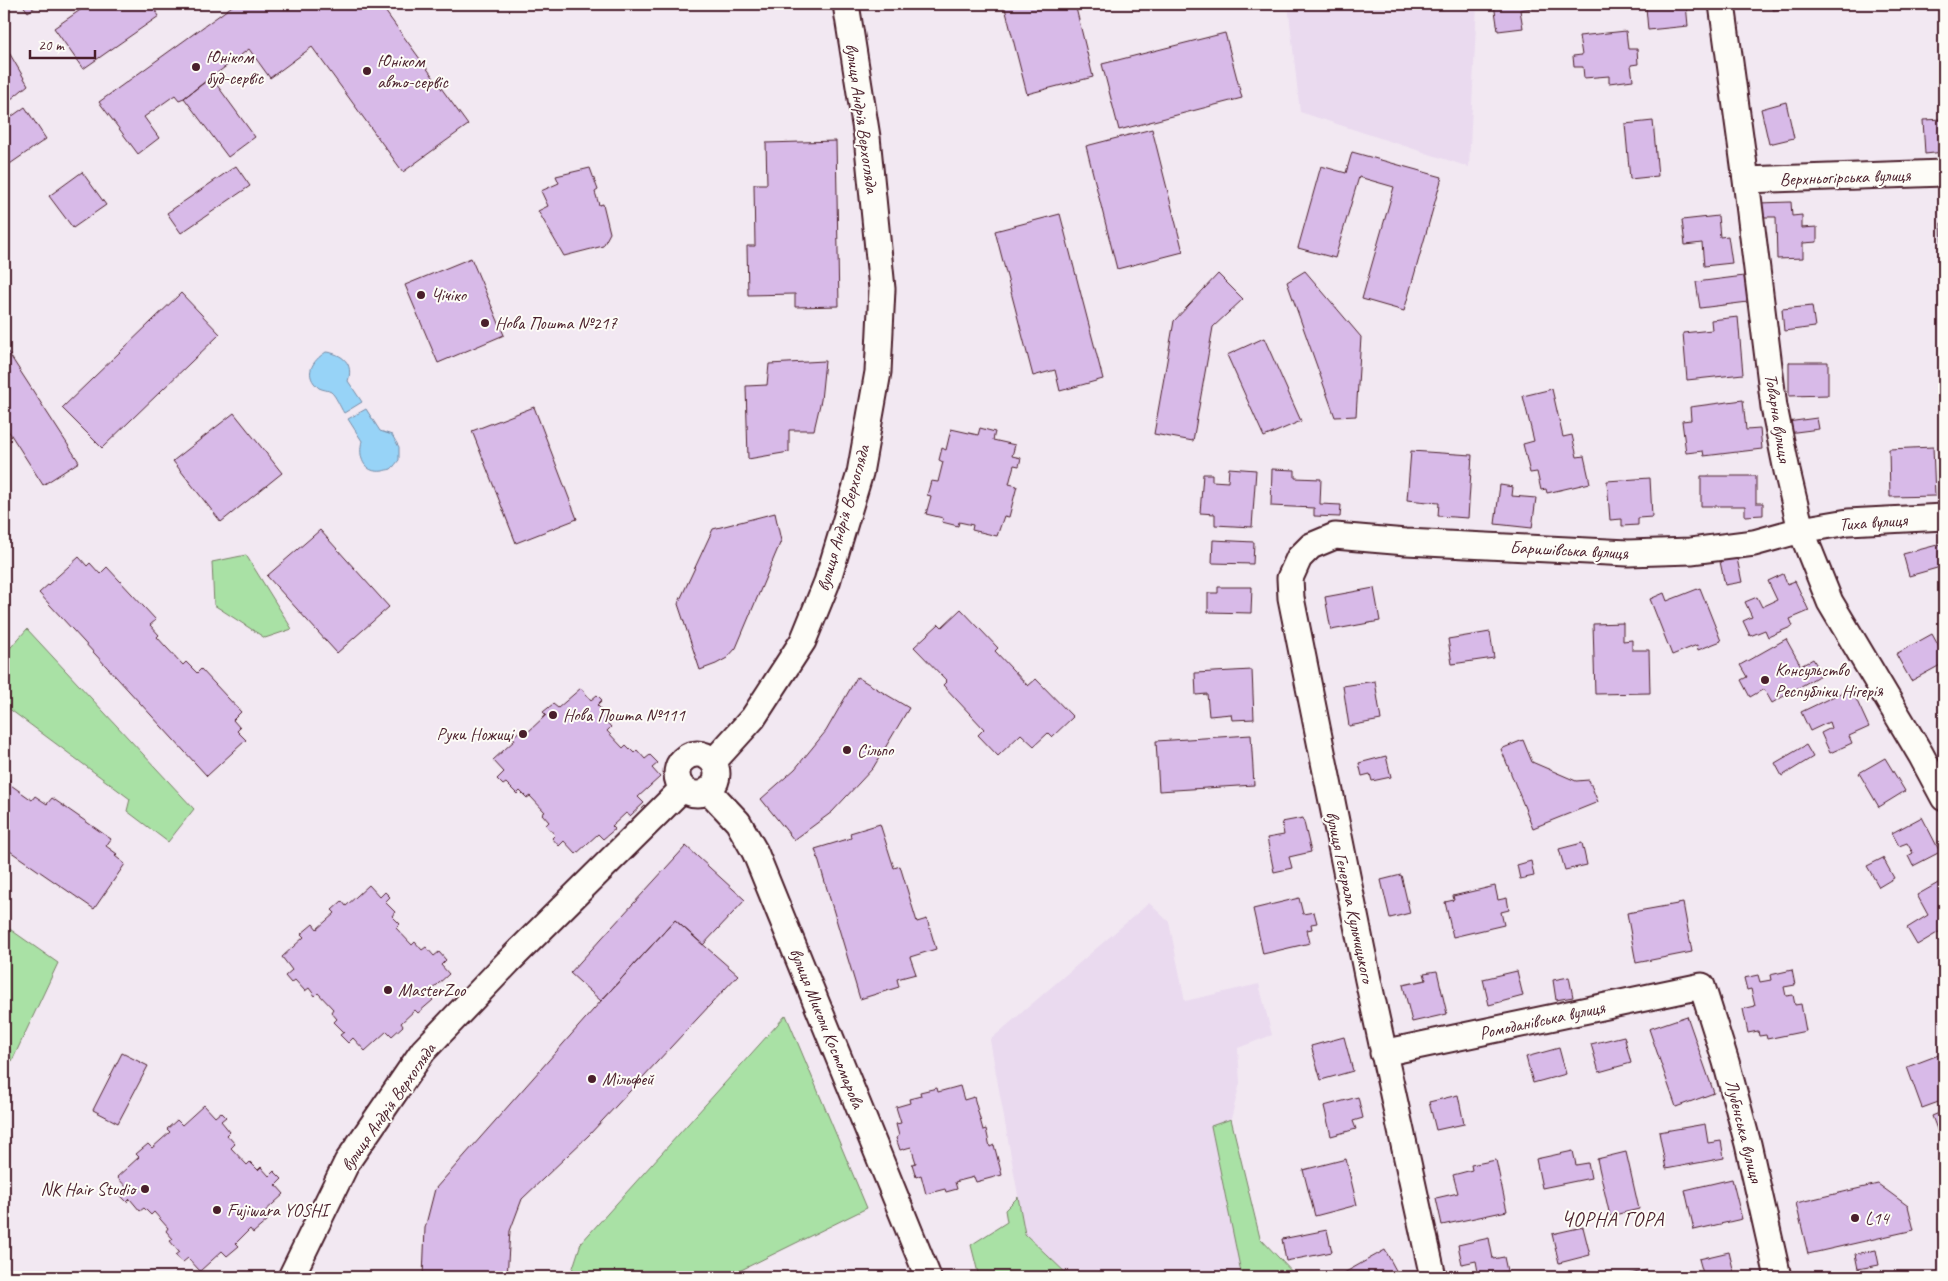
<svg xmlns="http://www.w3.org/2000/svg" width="1948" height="1281" viewBox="0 0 1948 1281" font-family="Caveat,sans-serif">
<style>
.built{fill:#eadaef}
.green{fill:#a9e1a5;stroke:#7a8068}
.water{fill:#97d3f7;stroke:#788ba5}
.building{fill:#d8bae8;stroke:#4a1f2b}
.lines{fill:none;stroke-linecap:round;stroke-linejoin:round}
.street-casing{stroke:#4a1f2b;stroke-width:29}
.street{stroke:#fdfcf7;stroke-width:25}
.poi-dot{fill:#4a1f2b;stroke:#fdfcf7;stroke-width:2}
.labels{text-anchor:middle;stroke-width:4;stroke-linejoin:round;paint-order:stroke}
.poi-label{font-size:18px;fill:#4a1f2b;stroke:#fdfcf7;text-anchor:start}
.street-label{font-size:18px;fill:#4a1f2b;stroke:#fdfcf7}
.quarter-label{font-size:20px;letter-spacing:1px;fill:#4a1f2b;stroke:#fdfcf7}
</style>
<rect width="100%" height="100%" fill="#f2e8f2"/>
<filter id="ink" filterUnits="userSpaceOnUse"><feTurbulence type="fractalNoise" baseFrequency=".02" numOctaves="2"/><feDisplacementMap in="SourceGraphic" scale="10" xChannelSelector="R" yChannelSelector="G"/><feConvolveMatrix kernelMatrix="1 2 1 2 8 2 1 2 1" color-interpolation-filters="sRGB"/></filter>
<g filter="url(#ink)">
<path class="built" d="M1288,4H1477L1469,167L1300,112Z
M1149,903L1169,922L1185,1001L1259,984L1272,1035L1238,1048L1240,1083L1231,1119L1211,1126L1242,1277H1070L1025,1234L990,1040Z"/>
<path class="green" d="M246,555L292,629L265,638L214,605L212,562Z
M27,629L194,809L168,842L127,811L130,799L4,705V655Z
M4,925L58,963L12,1061L4,1058Z
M786,1015L867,1208L727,1277H570L581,1243Z
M1231,1119L1260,1238L1297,1277H1242L1211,1126Z
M1018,1197L1025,1234L1070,1277H979L971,1245L1007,1222L1005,1210Z"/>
<path class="water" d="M326,352C343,354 354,364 348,381L362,402L344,413C340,407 336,396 331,392C328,390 323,390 319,388C303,375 312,361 326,352Z
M366,409L380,431L392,435L399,447V460C397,462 394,467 391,469C388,470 385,470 383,471C363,474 358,456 362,441L348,419Z"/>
<path class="building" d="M22,4H39L28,12Z
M89,4H158L153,7L159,16L83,69L54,28Z
M235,4H380L468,125L403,172L312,47L270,78L249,49L184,98L179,100L175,95L144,117L159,138L138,154L99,102Z
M1004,4H1075L1093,77L1027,94Z
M1494,4H1544V6L1520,10L1523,28L1498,31Z
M1686,4L1688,26L1648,30L1646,7Z
M1773,4H1816V6L1773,10Z
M1626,31L1628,49H1637L1638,64L1631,65L1633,80L1609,83V76L1584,78L1583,67H1574L1573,56L1582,55L1579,36Z
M1225,33L1242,98L1119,130L1102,64Z
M4,44L28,85L4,105Z
M211,77L255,137L228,157L184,98Z
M1786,102L1794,138L1769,144L1761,109Z
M25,107L46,139L4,168V122Z
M1944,119V152L1925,154L1923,120Z
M1653,121L1658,176L1630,179L1625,124Z
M1152,129L1183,252L1117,269L1086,146Z
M836,141L839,306L795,307V294L748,295L747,246H755L754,184H767L766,143Z
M1352,152L1442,177L1404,311L1362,299L1394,187L1359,177L1335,258L1298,248L1321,166L1346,173Z
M236,166L250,186L181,233L167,213Z
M590,168L598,190L595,192L599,205L603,204L610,233L603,246L564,256L538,211L548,206L541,191L559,183L556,176Z
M82,172L106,205L73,228L49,196Z
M1791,202L1792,216L1802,215V228L1817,227V242L1803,243V258L1777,259L1776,217H1758V203Z
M1060,214L1103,379L1060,391L1055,370L1033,376L995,231Z
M1718,216L1720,237L1728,236L1732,263L1704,266L1702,243L1685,245L1682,220Z
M1941,223H1944V254H1942Z
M471,258L504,335L438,363L405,285Z
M1305,271L1361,337L1356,416L1335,417L1287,282Z
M1218,274L1243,299L1213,327L1193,441L1154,434L1174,321Z
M1744,276L1748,302L1700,308L1696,282Z
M181,293L220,334L102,448L62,408Z
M1812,306L1815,327L1784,331L1782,309Z
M1738,317L1743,374L1687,380L1683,333L1712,330L1711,320Z
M1264,338L1301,421L1264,437L1227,355Z
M4,346L79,462L43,485L4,424Z
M825,361L821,400L814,430H789V452L748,459L746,386L767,385L769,364Z
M1789,362H1828V395L1789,396Z
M1552,389L1563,437L1572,435L1577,457L1584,456L1590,483L1547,493L1546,489L1541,490L1537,472L1530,473L1523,444L1534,441L1523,396Z
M1743,400L1746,430L1760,429L1762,449L1704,456L1703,451L1686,453L1682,421L1691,420L1690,407Z
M534,407L577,519L516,543L472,431Z
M234,413L282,473L221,522L173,461Z
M1817,418L1819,429L1788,433L1787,422Z
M980,428L995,432L993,440L1015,445L1012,456L1021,458L1019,466L1014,465L1009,484L1017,486L1009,517L1004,516L997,536L972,530L973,525L959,522L958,526L942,522L943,518L926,514L931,496L927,495L931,481L938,482L943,462L939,460L942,448L946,450L951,429L978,435Z
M1933,447L1935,496L1890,497L1889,449Z
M1411,451L1472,455L1468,518L1438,516L1439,503L1407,500Z
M1229,468L1256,470L1252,527L1215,525V514L1200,513L1203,474H1212V481L1228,482Z
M1272,469L1295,470V478L1321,479L1320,504L1341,505L1340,517L1314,516V508L1271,506Z
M1701,476H1756V503H1763V515L1745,516V506H1701Z
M1650,478L1652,517L1638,518V525L1622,526V519L1610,520L1607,481Z
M1500,485L1513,487L1512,496L1536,498L1532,528L1495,524Z
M775,513L781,541L736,648L727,658L716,664L700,670L678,604L713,529Z
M320,530L389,607L337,653L267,576Z
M1213,540L1254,542L1253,564L1212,563Z
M1941,544L1944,555V566L1909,576L1903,554Z
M1736,554L1742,582L1725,585L1719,557Z
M79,557L87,566L90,563L100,574L107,567L156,620L150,625L159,635L157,637L166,647L183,665L186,662L197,673L201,669L241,712L233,720L240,728L237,731L246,740L207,776L39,593Z
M1783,574L1787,584L1795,581L1809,611L1790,619L1793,626L1768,637L1765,630L1750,636L1743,621L1752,617L1745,602L1757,597L1762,607L1777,600L1768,581Z
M1218,587H1252L1251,613L1208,612V593H1218Z
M1374,588L1380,621L1331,630L1325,597Z
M1700,588L1721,641L1698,650L1697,645L1672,655L1650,599L1664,593L1667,601Z
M961,609L998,648L995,651L1028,686L1036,679L1073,717L1052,737L1048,733L1034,746L1021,734L998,756L978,735L984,729L943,685L947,681L914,647L939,624L942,627Z
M1623,623V641L1632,640V650H1649L1650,693L1595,694L1593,624Z
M1490,632L1494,658L1452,664L1448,639Z
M1932,634L1944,656V663L1911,681L1896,654Z
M1786,639L1801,666L1813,659L1822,674L1772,703L1764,689L1750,697L1741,680L1747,677L1740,665Z
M1252,670L1254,719L1232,720L1231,714L1209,716L1207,694L1196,695L1195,673Z
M857,677L909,708L873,768L832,812L794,840L761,799L795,769L826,731Z
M1375,681L1381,720L1349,726L1343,686Z
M581,688L591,700L597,695L602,700L597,705L607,715L603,718L611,727L607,731L623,748L626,745L634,753L637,750L645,759L650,755L658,763L652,768L660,777L638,797L644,803L630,816L626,813L612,826L615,829L603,839L598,834L576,854L564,841L559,846L552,838L555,835L546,825L549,822L542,814L545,812L530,796L527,798L520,791L517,794L506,783L503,785L497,779L504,772L493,760L515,740L513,737L524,727L528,732L546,715L543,712L553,704L558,708Z
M1851,688L1869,727L1849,736L1852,743L1830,753L1821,733L1831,728L1829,722L1810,731L1801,712Z
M1251,735L1254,785L1159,791L1156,741Z
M1523,740L1532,762L1576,781L1589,780L1598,802L1533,828L1501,749Z
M1806,745L1813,757L1782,776L1775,763Z
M1386,756L1391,777L1372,781L1370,774L1362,776L1359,763Z
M1885,758L1905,791L1879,807L1859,773Z
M4,776L10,780L8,783L32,800L35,796L47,804L52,798L111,839L106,846L117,854L115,856L125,864L94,909L4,847Z
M1922,817L1940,852L1913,866L1908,856L1913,853L1907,843L1899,846L1892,833Z
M1303,818L1311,852L1289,857L1292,868L1274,872L1267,838L1284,835L1282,822Z
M880,824L894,868L900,866L917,922L927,919L936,949L910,957L916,974L897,979L899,987L860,999L815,849L851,838L850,833Z
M1582,843L1587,865L1565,870L1559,849Z
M686,846L745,900L703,945L675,920L601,1001L570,973Z
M1883,858L1894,878L1879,887L1867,866Z
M1531,861L1534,876L1520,879L1517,865Z
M1401,875L1410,913L1390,918L1381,880Z
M1940,882L1944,889V929L1917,945L1907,928L1928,915L1917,895Z
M369,885L380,897L385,892L390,897L385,902L395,912L392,916L400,924L396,928L412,945L415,942L422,950L426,947L434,956L439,952L446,960L441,965L449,974L427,994L433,1000L418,1013L415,1010L401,1023L403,1026L392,1036L387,1031L365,1051L353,1038L348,1043L340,1035L344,1032L334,1022L337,1019L331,1012L333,1009L318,993L315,996L309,988L305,991L295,980L291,983L285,976L292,970L282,957L304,937L301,934L313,924L317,929L335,913L332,910L342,901L346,906Z
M1495,886L1498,900L1507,898L1509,910L1501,912L1504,925L1453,937L1445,902L1454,900L1453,896Z
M1299,898L1303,914L1314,912L1317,923L1311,924L1312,929L1307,930L1310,943L1263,954L1253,909Z
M1683,903L1692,952L1636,963L1627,913Z
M675,920L738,975L589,1135L522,1199L510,1231L507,1277H423L425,1228L435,1189L601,1001Z
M1792,970L1795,985L1784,987L1786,996L1793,995L1795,1005L1801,1004L1806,1031L1767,1039L1766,1035L1759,1036L1758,1031L1748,1033L1743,1009L1755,1006L1751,989L1747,990L1744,978L1758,975L1760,982L1771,980L1770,975Z
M1437,971L1447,1014L1412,1022L1403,985L1426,980L1424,973Z
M1517,971L1523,996L1489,1005L1483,979Z
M1569,977L1573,997L1556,1000L1553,980Z
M1687,1016L1714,1093L1676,1107L1649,1029Z
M1624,1036L1631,1063L1599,1072L1591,1044Z
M1344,1037L1353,1071L1321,1080L1311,1046Z
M1559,1048L1566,1074L1533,1083L1526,1057Z
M122,1053L148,1066L118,1123L93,1110Z
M1944,1053V1100L1922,1108L1907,1067Z
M960,1086L964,1100L974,1097L983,1130L986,1129L990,1147L994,1145L1002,1175L976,1182L974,1177L955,1182L957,1189L946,1192L945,1189L926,1194L921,1175L916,1177L912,1164L916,1163L911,1147L900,1150L896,1138L899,1136L896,1124L901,1123L896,1107L910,1103L909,1099L921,1096L920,1092L937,1088L938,1092Z
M1458,1095L1464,1124L1436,1130L1429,1102Z
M1358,1097L1363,1118L1353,1121L1356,1129L1331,1136L1324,1106Z
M204,1105L215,1117L221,1112L226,1117L221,1121L230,1132L227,1135L235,1144L231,1148L247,1165L250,1162L258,1170L261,1167L269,1176L274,1171L282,1179L276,1185L284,1194L262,1214L268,1220L253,1233L250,1229L236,1243L239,1246L227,1256L222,1251L200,1271L188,1258L183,1262L175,1255L179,1252L170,1241L173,1239L166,1231L168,1228L154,1212L151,1215L144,1208L140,1211L130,1199L127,1202L121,1196L128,1189L117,1177L139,1157L136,1154L148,1144L152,1148L170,1132L167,1129L177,1120L182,1125Z
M1944,1111V1148L1932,1116Z
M1705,1124L1708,1143L1721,1141L1724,1158L1666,1169L1659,1132Z
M1573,1151L1576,1165L1588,1163L1591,1178L1542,1188L1536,1159Z
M1626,1152L1639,1209L1610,1216L1597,1159Z
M1346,1159L1357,1205L1315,1216L1303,1170Z
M1496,1160L1507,1211L1442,1225L1436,1198L1458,1193L1453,1175L1472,1170L1471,1165Z
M1732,1179L1742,1219L1694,1230L1685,1190Z
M1878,1184L1908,1206L1914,1230L1808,1254L1796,1203Z
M1583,1227L1590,1255L1559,1263L1552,1234Z
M1327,1230L1332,1252L1286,1261L1282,1239Z
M1489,1238L1493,1259L1504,1257L1507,1271L1479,1277L1476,1261L1462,1264L1458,1245Z
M1385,1250L1399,1276L1396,1277H1346L1344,1273Z
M1876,1250L1879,1265L1858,1269L1855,1254Z
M1729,1252L1735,1277H1704L1699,1259Z
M1647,1270L1649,1277H1618Z"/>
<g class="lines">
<defs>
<path id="street" d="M1722,4L1746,180L1774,407L1787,471L1801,530L1830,602L1921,755L1944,798
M1746,180L1944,173
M677 774a20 20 0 1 1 40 0a20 20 0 1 1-40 0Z
M714,761L753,718L803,641L827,582L860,473L878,372L882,289L867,137L846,4
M708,790L738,822L755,852L928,1277
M1383,1053L1702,986L1726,1062L1748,1144L1778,1277
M291,1277L347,1162L423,1051L508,962L683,788
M1433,1277L1368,980L1291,598L1290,578L1299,558L1311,546L1335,536L1406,542L1628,553L1691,551L1754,543L1801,530L1848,522L1944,517"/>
</defs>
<use href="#street" class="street-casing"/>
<use href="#street" class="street"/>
</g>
</g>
<g class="poi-dot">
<circle cx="196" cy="67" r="5"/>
<circle cx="367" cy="71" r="5"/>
<circle cx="421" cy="295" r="5"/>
<circle cx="485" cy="323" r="5"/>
<circle cx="1765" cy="680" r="5"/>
<circle cx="553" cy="715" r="5"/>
<circle cx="523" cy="734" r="5"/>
<circle cx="847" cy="750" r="5"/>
<circle cx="388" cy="990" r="5"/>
<circle cx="592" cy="1079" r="5"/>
<circle cx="145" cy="1189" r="5"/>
<circle cx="217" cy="1210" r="5"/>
<circle cx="1855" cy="1218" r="5"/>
</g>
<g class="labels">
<g class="poi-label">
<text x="206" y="63">Юніком<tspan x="206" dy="21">буд-сервіс</tspan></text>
<text x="377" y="67">Юніком<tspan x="377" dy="21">авто-сервіс</tspan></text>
<text x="431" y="301">Чічіко</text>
<text x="495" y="329">Нова Пошта №217</text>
<text x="1775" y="676">Консульство<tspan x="1775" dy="21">Республіки Нігерія</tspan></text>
<text x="563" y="721">Нова Пошта №111</text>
<text x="513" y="740" text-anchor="end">Руки Ножиці</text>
<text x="857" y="756">Сільпо</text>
<text x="398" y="996">MasterZoo</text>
<text x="602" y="1085">Мільфей</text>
<text x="135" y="1195" text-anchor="end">NK Hair Studio</text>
<text x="227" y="1216">Fujiwara YOSHI</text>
<text x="1865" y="1224">L14</text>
</g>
<g class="street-label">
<text transform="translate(862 118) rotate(82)" y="6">вулиця Андрія Верхогляда</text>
<text transform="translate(1845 177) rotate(-2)" y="6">Верхньогірська вулиця</text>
<text transform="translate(1778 418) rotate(81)" y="6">Товарна вулиця</text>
<text transform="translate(843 518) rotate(-74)" y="6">вулиця Андрія Верхогляда</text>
<text transform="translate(1873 522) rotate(-4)" y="6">Тиха вулиця</text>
<text transform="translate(1569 550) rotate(3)" y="6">Баришівська вулиця</text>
<text transform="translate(1350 897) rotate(78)" y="6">вулиця Генерала Кульчицького</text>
<text transform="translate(1542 1020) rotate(-12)" y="6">Ромоданівська вулиця</text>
<text transform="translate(827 1028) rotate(68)" y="6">вулиця Миколи Костомарова</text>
<text transform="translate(388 1107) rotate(-55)" y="6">вулиця Андрія Верхогляда</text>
<text transform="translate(1744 1131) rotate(76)" y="6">Лубенська вулиця</text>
</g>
<g class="quarter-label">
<text x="1613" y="1226">ЧОРНА ГОРА</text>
</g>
</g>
<rect width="1948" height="1281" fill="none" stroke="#fdfcf7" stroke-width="20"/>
<rect x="10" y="10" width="1928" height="1261" fill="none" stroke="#4a1f2b" stroke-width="2" filter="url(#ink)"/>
<path d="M30 50v8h65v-8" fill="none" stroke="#4a1f2b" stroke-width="2.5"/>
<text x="38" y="50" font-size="15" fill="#4a1f2b" stroke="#fdfcf7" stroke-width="4" paint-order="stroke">20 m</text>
</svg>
